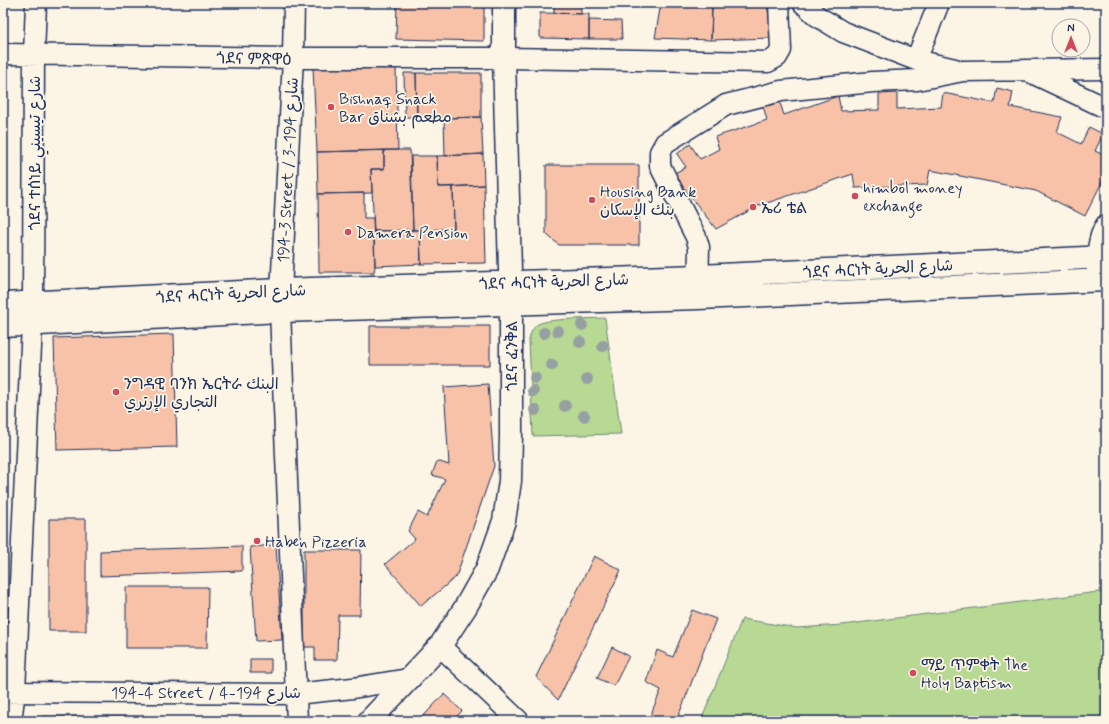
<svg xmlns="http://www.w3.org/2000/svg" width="1109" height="724" viewBox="0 0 1109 724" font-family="Mynerve,'Playpen Sans Arabic','Noto Sans Ethiopic',sans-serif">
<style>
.green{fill:#b8d993;stroke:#6a8478}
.building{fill:#f7c2a8;stroke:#1b2f5e}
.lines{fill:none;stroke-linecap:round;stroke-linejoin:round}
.minor-casing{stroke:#1b2f5e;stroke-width:23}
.major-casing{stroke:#1b2f5e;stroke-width:25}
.minor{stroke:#fcf5e5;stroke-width:20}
.major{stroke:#fcf5e5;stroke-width:22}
.tree{fill:#96a0a2}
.poi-dot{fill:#d1495b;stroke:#fcf5e5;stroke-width:1.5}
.labels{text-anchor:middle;stroke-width:3.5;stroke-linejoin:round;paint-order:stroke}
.street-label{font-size:16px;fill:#1b2f5e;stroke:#fcf5e5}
.poi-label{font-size:16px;fill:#1b2f5e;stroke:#fcf5e5;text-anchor:start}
</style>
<rect width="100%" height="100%" fill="#fcf5e5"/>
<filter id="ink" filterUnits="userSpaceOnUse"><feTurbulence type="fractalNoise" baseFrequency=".025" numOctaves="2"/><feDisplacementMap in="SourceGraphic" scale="8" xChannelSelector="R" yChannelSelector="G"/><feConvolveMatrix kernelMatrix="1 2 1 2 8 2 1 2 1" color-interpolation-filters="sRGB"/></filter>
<g filter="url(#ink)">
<path class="green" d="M605,318L621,434L533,436L529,340C530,334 533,327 538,324C550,318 590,319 605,318Z
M1106,591V721H701L742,619L797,628L842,625Z
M42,716L133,717V721H42Z"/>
<path class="building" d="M397,3H484V41L396,39Z
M554,3H581V14L554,13Z
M661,3H707L712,7L711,40L655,38Z
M712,3H767L772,38L711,40Z
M540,13L589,14V39L540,38Z
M589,20L621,21L622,39H589Z
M313,68H396L398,150L317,152Z
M404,73H416L417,117H405Z
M416,73H481V117L444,118L417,117Z
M997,88L1013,92L1010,107L1062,117L1057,132L1081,144L1089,127L1103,134L1095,151L1106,156V174L1085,216L1036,191L930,170L927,185L855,188L853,174L758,206L716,229L673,174L686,167L677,154L690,144L700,159L719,149L715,137L767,120L763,106L779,100L784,115L838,96L841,111L879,110V94L897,93V109L941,107L943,93L994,103Z
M481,117L483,154L445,156L444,118Z
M384,150V169H371L372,193L318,194L317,152Z
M384,150H410L413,230L374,231L371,169H384Z
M483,154L484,185L438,187L437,156Z
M411,156H437L438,187H453L454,229L413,230Z
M546,165H639V245H559L546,234Z
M484,185L486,263L421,264L420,230L454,229L453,187Z
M364,193V218H373L375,266L374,272H319L318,194Z
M413,230H420L421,264L375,266L374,231Z
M370,326H490V365H370Z
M174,334L177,447L57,450L54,338Z
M488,384L494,466L456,577L421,606L385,564L415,539L408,531L418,512L427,517L445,479L432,475L437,461L449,465L444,387Z
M49,519H86V631H49Z
M276,545L282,640L256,641L250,547Z
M242,546V571L100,576V551Z
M304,550H361L360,615H338L337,660H315V647H304Z
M594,556L621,570L558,700L536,677Z
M126,587H208L207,648H126Z
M692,610L716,619L682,707L676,721H648L661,690L646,682L657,650L673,657Z
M612,647L629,656L614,686L597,678Z
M250,659H271V673H250Z
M444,694L462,711L452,721H419Z"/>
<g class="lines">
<defs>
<path id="minor" d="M294,3L293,58L280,311L297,721
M803,3L817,16L843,32L916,60L955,69
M3,54L293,58H504L768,62L777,57L781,50L779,3
M916,60L939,3
M1032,73L1106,108
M1097,273C1097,258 1097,239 1106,225
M698,292L699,247L696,237L660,166V152L665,143L726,105L781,91L873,82L917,80L963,71L1106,69
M440,646L519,721
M3,692L295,694L353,688L408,679
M11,721L15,691L33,303L34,55L36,3"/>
<path id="major" d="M3,304L281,290L699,276L1106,257
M3,326L280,311L698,298L1106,280
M369,721L440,646L465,608L487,569L504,521L510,481L511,435V305L504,58V3"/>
</defs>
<use href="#minor" class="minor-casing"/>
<use href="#major" class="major-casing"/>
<use href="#minor" class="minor"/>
<use href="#major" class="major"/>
</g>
<g class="tree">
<circle cx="582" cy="325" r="6"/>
<circle cx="558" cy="331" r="6"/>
<circle cx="544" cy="333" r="6"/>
<circle cx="580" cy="342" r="6"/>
<circle cx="603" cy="346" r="6"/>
<circle cx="552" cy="365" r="6"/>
<circle cx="535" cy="378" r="6"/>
<circle cx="587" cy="379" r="6"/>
<circle cx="533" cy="391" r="6"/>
<circle cx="565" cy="406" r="6"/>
<circle cx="535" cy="410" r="6"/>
<circle cx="584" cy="416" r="6"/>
</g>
</g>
<g class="poi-dot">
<circle cx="331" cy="107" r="4"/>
<circle cx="855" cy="196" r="4"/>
<circle cx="592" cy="200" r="4"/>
<circle cx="753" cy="207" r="4"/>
<circle cx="348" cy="232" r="4"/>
<circle cx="116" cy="392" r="4"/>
<circle cx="257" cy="541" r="4"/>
<circle cx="913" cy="673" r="4"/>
</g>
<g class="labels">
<g class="street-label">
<text transform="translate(254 58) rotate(1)" y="6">ጎደና ምጽዋዕ</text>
<text transform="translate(34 153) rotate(-90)" y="6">ጎደና ተሰነይ شارع تيسيني</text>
<text transform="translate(287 170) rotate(-87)" y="6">194-3 Street / شارع 194-3</text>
<text transform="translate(878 268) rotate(-3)" y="6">ጎደና ሓርነት شارع الحرية</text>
<text transform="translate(554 281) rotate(-2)" y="6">ጎደና ሓርነት شارع الحرية</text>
<text transform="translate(231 293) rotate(-3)" y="6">ጎደና ሓርነት شارع الحرية</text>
<text transform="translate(511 356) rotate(-90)" y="6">ጎደና ፈንቅል</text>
<text x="206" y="698">194-4 Street / شارع 194-4</text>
</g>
<g class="poi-label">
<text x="339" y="104">Bishnaq Snack<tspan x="339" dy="18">Bar مطعم بشناق</tspan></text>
<text x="863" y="193">himbol money<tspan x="863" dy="18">exchange</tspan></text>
<text x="600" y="197">Housing Bank<tspan x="600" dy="18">بنك الإسكان</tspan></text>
<text x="761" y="213">ኤሪ ቴል</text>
<text x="356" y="238">Damera Pension</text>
<text x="124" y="389">ንግዳዊ ባንክ ኤርትራ البنك<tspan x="124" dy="18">التجاري الإرتري</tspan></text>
<text x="265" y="547">Haben Pizzeria</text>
<text x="921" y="670">ማይ ጥምቀት The<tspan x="921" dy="18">Holy Baptism</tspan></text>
</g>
</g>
<rect width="1109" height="724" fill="none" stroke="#fcf5e5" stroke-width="16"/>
<rect x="8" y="8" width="1093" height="708" fill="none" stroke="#1b2f5e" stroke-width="1.5" filter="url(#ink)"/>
<g transform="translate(1071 38)"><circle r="19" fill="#fcf5e5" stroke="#a2a6af"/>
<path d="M0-3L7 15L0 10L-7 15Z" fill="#d1495b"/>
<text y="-6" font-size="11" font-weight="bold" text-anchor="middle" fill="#1b2f5e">N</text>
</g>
</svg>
